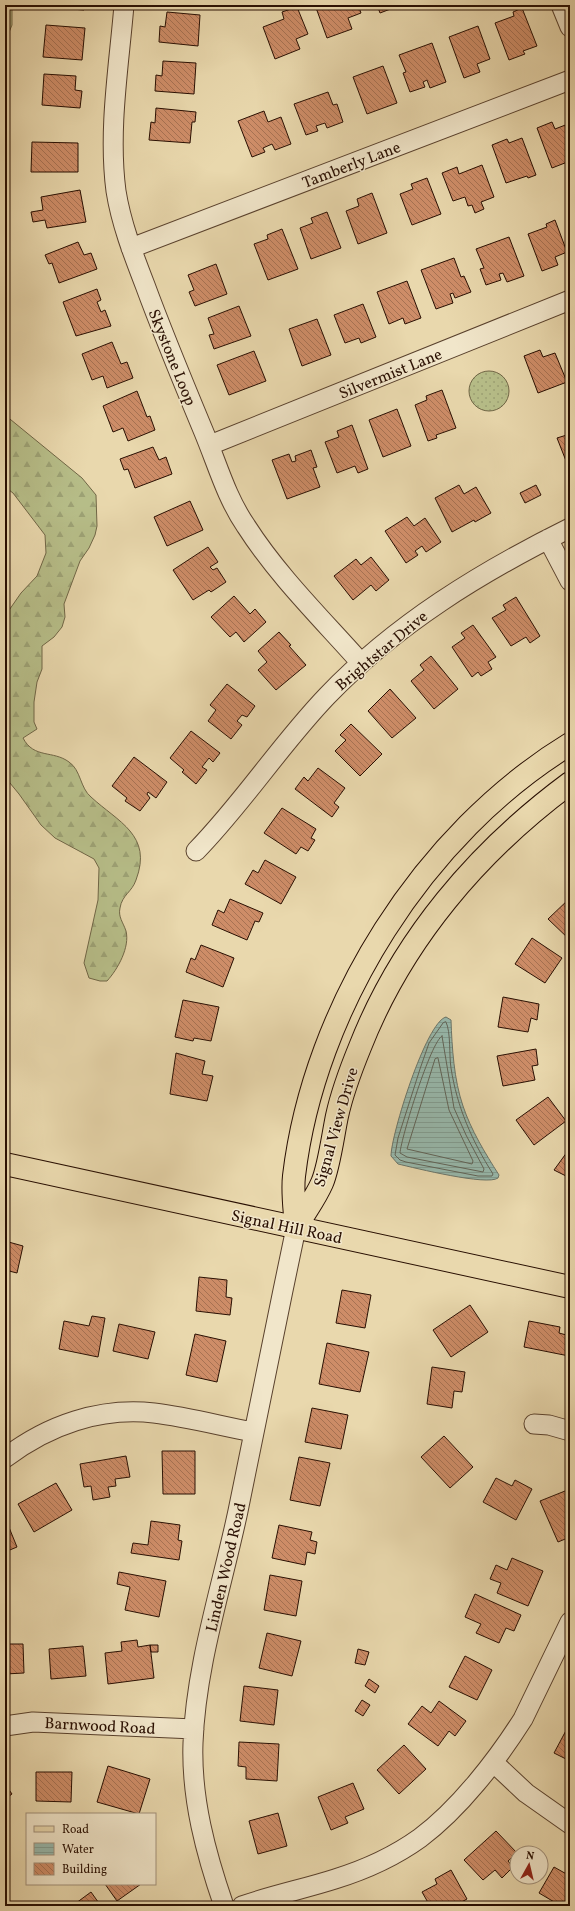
<svg xmlns="http://www.w3.org/2000/svg" width="575" height="1911" viewBox="0 0 575 1911" font-family="Vollkorn,serif">
<style>
.forest{fill:url(#forest-firs);stroke:#706646}
.park{fill:url(#park-dots);stroke:#706646}
.water{fill:url(#water-rules);stroke:#6b7569}
.lines{fill:none;stroke-linecap:round;stroke-linejoin:round}
.shore{stroke:#606458;stroke-width:1}
.building{fill:url(#building-back-hatch);stroke:#290f02}
.minor-casing{stroke:#59412d;stroke-width:21}
.major-casing{stroke:#290f02;stroke-width:24}
.minor{stroke:#f1e6ca;stroke-width:19}
.major{stroke:#e9d8ad;stroke-width:22}
.labels{text-anchor:middle;stroke-width:3;stroke-linejoin:round;paint-order:stroke}
.street-label{font-size:16px;fill:#290f02;stroke:#f1e6ca}
</style>
<defs>
<pattern id="forest-firs" width="22" height="20" patternUnits="userSpaceOnUse"><rect width="22" height="20" fill="#b7be89"/><path d="M5 1l3.5 6h-7zM16 11l3.5 6h-7z" fill="#9da275"/></pattern>
<pattern id="park-dots" width="8" height="8" patternUnits="userSpaceOnUse"><rect width="8" height="8" fill="#b7be89"/><path d="M2 2h.1M6 6h.1" fill="none" stroke="#9da275" stroke-width="1.8" stroke-linecap="round"/></pattern>
<pattern id="water-rules" width="6" height="5" patternUnits="userSpaceOnUse"><rect width="6" height="5" fill="#97b9ad"/><path d="M0 2.5h6" fill="none" stroke="#829e93"/></pattern>
<pattern id="building-back-hatch" width="6" height="6" patternUnits="userSpaceOnUse"><rect width="6" height="6" fill="#ce8d68"/><path d="M-1 5l2 2M0 0l6 6M5-1l2 2" fill="none" stroke="#a77253"/></pattern>
</defs>
<rect width="100%" height="100%" fill="#e9d8ad"/>
<filter id="stains"><feTurbulence type="fractalNoise" baseFrequency=".005" numOctaves="4"/><feColorMatrix values="0 0 0 0 .2 0 0 0 0 .09 0 0 0 0 .02 0 0 0 .5 -.17"/></filter>
<radialGradient id="worn" r=".72"><stop offset=".6" stop-color="#630" stop-opacity="0"/><stop offset="1" stop-color="#630" stop-opacity=".3"/></radialGradient>
<path class="forest" d="M5,5H12V25L5,42Z
M5,415L82,478L96,495L97,526L95,535L89,548L80,561L64,604L65,617L62,627L54,637L42,646V669L37,682L34,702V722L37,729L23,738C34,759 53,750 69,762C81,770 80,788 91,797C118,822 153,835 136,880C132,892 122,895 120,908C118,917 123,922 126,931C130,947 118,969 107,981H100L89,978L84,963L98,900L99,868L94,859L55,838L41,825L19,794L5,777V616L21,593L37,576L46,553L45,535L13,493L5,487Z"/>
<path class="park" d="M469 391a20 20 0 1 1 40 0a20 20 0 1 1-40 0Z"/>
<path class="water" d="M446,1017L451,1020C452,1048 454,1080 463,1106C471,1130 485,1153 499,1175L498,1178C487,1186 415,1168 398,1164L391,1156C391,1135 426,1022 446,1017Z"/>
<g class="lines">
<path class="shore" d="M446,1022C451,1032 449,1056 451,1068C457,1107 472,1141 493,1174L492,1176H478L406,1162L400,1160L395,1155L398,1138L420,1069L429,1043L443,1023Z
M442,1036L454,1108L466,1135L484,1169L483,1172L407,1157L400,1153C401,1138 431,1041 442,1036Z
M438,1058L449,1110L473,1161L472,1164L407,1149L435,1059Z"/>
</g>
<path class="building" d="M45,5H84V10L45,7Z
M315,5H358L361,13L348,18L352,29L327,38Z
M377,5H401L380,13Z
M297,7L308,34L296,39L300,49L275,59L263,27L284,19L282,12Z
M522,8L537,46L523,51L525,54L509,60L495,23L514,16L513,12Z
M167,12L200,15L198,46L159,42L160,26L165,27Z
M46,25L85,28L82,60L43,57Z
M478,26L490,59L477,64L480,72L464,78L449,37Z
M432,43L446,82L430,88L427,80L423,82L425,87L410,92L403,73L406,72L399,55Z
M163,61L196,63L194,94L155,91L156,75L162,76Z
M383,66L397,103L367,114L353,77Z
M44,74L76,76L75,90L82,91L80,108L42,105Z
M328,92L333,105L337,104L343,122L327,128L325,123L316,126L318,131L306,135L294,104Z
M156,108L196,112L195,122H192L190,143L149,140L151,122L155,123Z
M264,111L268,122L281,117L291,144L275,150L272,144L263,148L265,152L252,157L238,121Z
M552,122L555,129L568,124L570,128V161L552,168L537,128Z
M522,138L536,175L528,178L527,176L506,183L492,145L507,139L509,143Z
M32,142L78,143V172H31Z
M482,165L494,197L481,202L484,209L475,213L472,205L468,206L465,197L453,201L442,173L457,167L459,174Z
M427,178L441,214L412,225L400,194L413,189L411,184Z
M80,190L86,222L47,228L45,220L33,222L31,212L43,210L41,197Z
M372,193L387,233L358,244L346,211L359,206L357,199Z
M327,212L341,248L311,259L300,228L313,223L311,218Z
M555,220L567,252L555,257L558,265L542,271L528,234L547,227L546,224Z
M282,229L298,269L268,280L254,244L268,239L267,235Z
M509,237L524,276L507,282L503,273L499,274L501,280L486,285L480,269L484,268L476,249Z
M78,242L84,255L91,253L97,269L59,283L52,263L49,264L45,255Z
M454,258L461,277L464,276L471,292L455,298L453,293L450,294L453,303L436,309L421,270Z
M216,264L227,294L195,306L189,292L194,290L188,275Z
M407,281L421,318L405,324L403,318L389,324L377,292Z
M97,289L101,300L97,302L101,312L105,310L111,326L76,336L63,302Z
M363,304L376,337L361,343L359,338L345,343L334,315Z
M239,306L251,336L214,349L209,335L214,334L208,318Z
M317,319L331,355L302,366L289,329Z
M112,342L121,364L127,362L133,378L107,388L103,376L92,380L82,354Z
M540,350L543,357L555,353L567,382L538,393L524,356Z
M254,351L266,381L229,395L217,365Z
M442,390L456,428L436,435L437,438L428,441L415,405L427,400L426,396Z
M137,391L147,417L150,416L155,430L128,441L123,428L113,432L103,406Z
M397,409L411,446L383,457L369,420Z
M352,425L368,469L358,473L355,466L337,473L325,442L339,437L337,431Z
M570,434V471L557,438Z
M153,447L159,460L166,457L172,474L135,488L128,469L124,470L120,459Z
M311,450L317,467L313,468L320,487L287,499L272,460L289,454L292,462L296,461L295,456Z
M459,485L464,494L476,487L491,513L475,522L474,520L452,532L435,498Z
M536,485L541,495L525,503L520,493Z
M190,501L203,530L167,546L154,517Z
M407,517L414,526L425,518L441,542L426,552L422,546L415,551L418,555L406,563L385,531Z
M208,547L218,562L210,567L213,570L217,568L226,582L211,592L209,590L193,600L173,570Z
M371,557L389,580L376,591L371,585L353,600L334,576L356,559L361,565Z
M234,596L250,614L255,609L266,622L244,642L236,632L230,637L211,617Z
M516,597L540,636L530,643L526,637L511,646L492,618L506,610L503,605Z
M473,625L496,657L488,662L492,669L481,676L478,672L472,677L452,647L465,638L461,633Z
M279,632L291,645L289,646L306,665L276,690L258,670L267,662L258,651Z
M431,656L458,689L434,709L411,681L424,670L420,665Z
M227,684L255,706L247,717L242,715L237,721L242,725L231,739L208,721L216,710L210,705Z
M390,689L416,718L392,738L368,711Z
M351,724L382,754L360,776L335,751L346,740L340,735Z
M191,731L220,753L213,762L209,758L202,767L207,770L196,784L182,772L184,770L170,758Z
M134,757L167,782L156,798L148,792L147,794L150,798L140,811L125,801L127,798L112,786Z
M318,768L345,788L334,803L339,807L332,817L295,789L304,777L308,781Z
M282,808L316,829L311,838L315,840L308,851L301,847L296,854L264,833Z
M265,860L296,877L281,904L245,884L253,870L258,873Z
M570,898V940L548,919Z
M230,899L263,913L259,922L255,921L247,940L212,925L218,910L224,913Z
M532,938L562,958L545,983L515,964Z
M201,945L234,958L223,987L186,972L191,958L195,960Z
M503,997L539,1004L537,1020L531,1018L528,1032L498,1027Z
M183,1000L219,1007L211,1041L194,1038L193,1041L175,1037Z
M536,1049L538,1065L532,1066L535,1080L503,1086L497,1056Z
M176,1053L205,1061L202,1074L213,1076L207,1101L170,1094Z
M548,1097L566,1121L534,1145L516,1120Z
M570,1148V1178L554,1170Z
M5,1241L23,1246L17,1273L5,1270Z
M199,1277L227,1280L226,1297L232,1298L230,1315L196,1311Z
M342,1290L371,1295L365,1328L336,1323Z
M470,1305L488,1332L451,1357L433,1330Z
M92,1316L105,1318L98,1357L59,1349L64,1321L89,1326Z
M529,1321L560,1327L559,1333L570,1336L569,1356L524,1347Z
M119,1324L155,1332L148,1359L113,1351Z
M195,1334L226,1341L217,1382L186,1375Z
M327,1343L369,1352L360,1392L319,1384Z
M432,1367L465,1372L462,1392L454,1391L452,1408L427,1404Z
M312,1408L348,1415L341,1449L305,1442Z
M444,1436L473,1467L450,1488L421,1457Z
M162,1451H195V1494H163Z
M126,1456L130,1477L115,1479L116,1486L108,1487L110,1497L93,1500L91,1486L84,1487L80,1464Z
M299,1457L330,1463L320,1506L290,1500Z
M496,1478L512,1486L515,1480L532,1489L516,1520L483,1502Z
M56,1483L72,1510L34,1532L18,1504Z
M570,1489V1537L558,1542L540,1501Z
M6,1520L17,1547L5,1552V1521Z
M151,1521L180,1525L178,1540L182,1541L179,1560L131,1553L133,1543L148,1545Z
M279,1525L312,1532L310,1540L317,1542L315,1554L307,1552L305,1565L272,1558Z
M512,1558L543,1571L528,1606L497,1593L501,1583L490,1579L496,1565L507,1570Z
M119,1572L166,1581L159,1617L125,1610L130,1587L117,1584Z
M270,1575L302,1581L296,1616L264,1610Z
M475,1594L521,1615L514,1631L506,1628L499,1643L476,1633L481,1624L465,1617Z
M267,1633L301,1641L292,1676L259,1668Z
M137,1640L138,1647L150,1645L154,1678L108,1684L105,1653L122,1651L121,1642Z
M5,1644H23L24,1673L5,1674Z
M150,1645H158V1652H151Z
M83,1646L86,1676L51,1679L49,1649Z
M358,1649L369,1652L365,1665L355,1663Z
M465,1656L492,1670L477,1700L449,1687Z
M369,1679L379,1686L375,1693L365,1686Z
M244,1686L278,1690L274,1725L240,1721Z
M362,1700L370,1705L363,1716L355,1711Z
M439,1701L466,1721L455,1736L449,1731L438,1746L408,1724L422,1706L431,1713Z
M570,1723V1761L554,1753Z
M239,1742L279,1744L277,1781L246,1779V1767L238,1766Z
M404,1745L426,1769L399,1794L377,1770Z
M108,1766L150,1779L139,1814L97,1802Z
M36,1772H72L71,1802L36,1801Z
M353,1783L364,1809L345,1817L348,1823L331,1830L318,1797Z
M5,1784L12,1794L5,1799Z
M278,1813L287,1846L258,1854L249,1821Z
M496,1831L517,1853L508,1861L513,1867L502,1878L495,1870L483,1880L464,1860Z
M554,1867L570,1876V1906H561L539,1893Z
M451,1870L467,1899L454,1906H430L422,1892L437,1884L435,1879Z
M105,1884H141L117,1901Z
M91,1892L101,1906H72Z"/>
<g class="lines">
<defs>
<path id="minor" d="M124,5C119,66 108,130 116,191C121,223 133,254 145,285C163,334 183,382 203,430C217,463 226,497 246,526C278,576 322,619 361,663
M561,5L570,27
M131,248L570,80
M210,445L570,300
M548,539L570,581
M196,851C243,803 280,745 327,696C396,624 481,572 570,528
M534,1424L549,1425L570,1431
M5,1458C48,1425 100,1407 154,1413C187,1417 221,1426 253,1432
M5,1726L33,1722L194,1729
M493,1762L526,1793L570,1824
M224,1906C206,1854 191,1799 193,1743C196,1664 222,1587 238,1511C258,1416 276,1322 296,1228
M242,1906C273,1895 304,1889 335,1879C364,1870 395,1856 420,1838C459,1809 497,1760 523,1719L570,1622"/>
<path id="major" d="M5,1164L570,1287
M296,1228C295,1211 292,1193 294,1176C314,1007 424,833 570,744
M296,1228C304,1213 315,1199 322,1183C329,1167 333,1135 337,1116C342,1093 351,1069 360,1047C402,940 478,851 570,783"/>
</defs>
<use href="#minor" class="minor-casing"/>
<use href="#major" class="major-casing"/>
<use href="#minor" class="minor"/>
<use href="#major" class="major"/>
</g>
<g class="labels">
<g class="street-label">
<text transform="translate(351 164) rotate(-21)" y="6">Tamberly Lane</text>
<text transform="translate(173 357) rotate(68)" y="6">Skystone Loop</text>
<text transform="translate(390 373) rotate(-22)" y="6">Silvermist Lane</text>
<text transform="translate(381 650) rotate(-40)" y="6">Brightstar Drive</text>
<text transform="translate(335 1127) rotate(-74)" y="6">Signal View Drive</text>
<text transform="translate(287 1226) rotate(12)" y="6">Signal Hill Road</text>
<text transform="translate(225 1567) rotate(-77)" y="6">Linden Wood Road</text>
<text transform="translate(100 1725) rotate(3)" y="6">Barnwood Road</text>
</g>
</g>
<rect width="575" height="1911" fill="none" stroke="#e9d8ad" stroke-width="20"/>
<rect x="6" y="6" width="563" height="1899" fill="none" stroke="#290f02" stroke-width="2"/>
<rect x="10" y="10" width="555" height="1891" fill="none" stroke="#290f02"/>
<rect x="26" y="1813" width="130" height="72" fill="#f1e6ca" stroke="#a1907a"/>
<rect x="34" y="1826" width="20" height="6" fill="#e9d8ad" stroke="#a1907a"/>
<text x="62" y="1833" font-size="12" fill="#290f02">Road</text>
<rect x="34" y="1843" width="20" height="12" fill="url(#water-rules)" stroke="#a1907a"/>
<text x="62" y="1853" font-size="12" fill="#290f02">Water</text>
<rect x="34" y="1863" width="20" height="12" fill="url(#building-back-hatch)" stroke="#a1907a"/>
<text x="62" y="1873" font-size="12" fill="#290f02">Building</text>
<g transform="translate(529 1865) rotate(8)"><circle r="19" fill="#f1e6ca" stroke="#a1907a"/>
<path d="M0-3L7 15L0 10L-7 15Z" fill="#8f2418"/>
<text y="-6" font-size="11" font-weight="bold" text-anchor="middle" fill="#290f02">N</text>
</g>
<rect width="100%" height="100%" filter="url(#stains)"/>
<rect width="100%" height="100%" fill="url(#worn)"/>
</svg>
